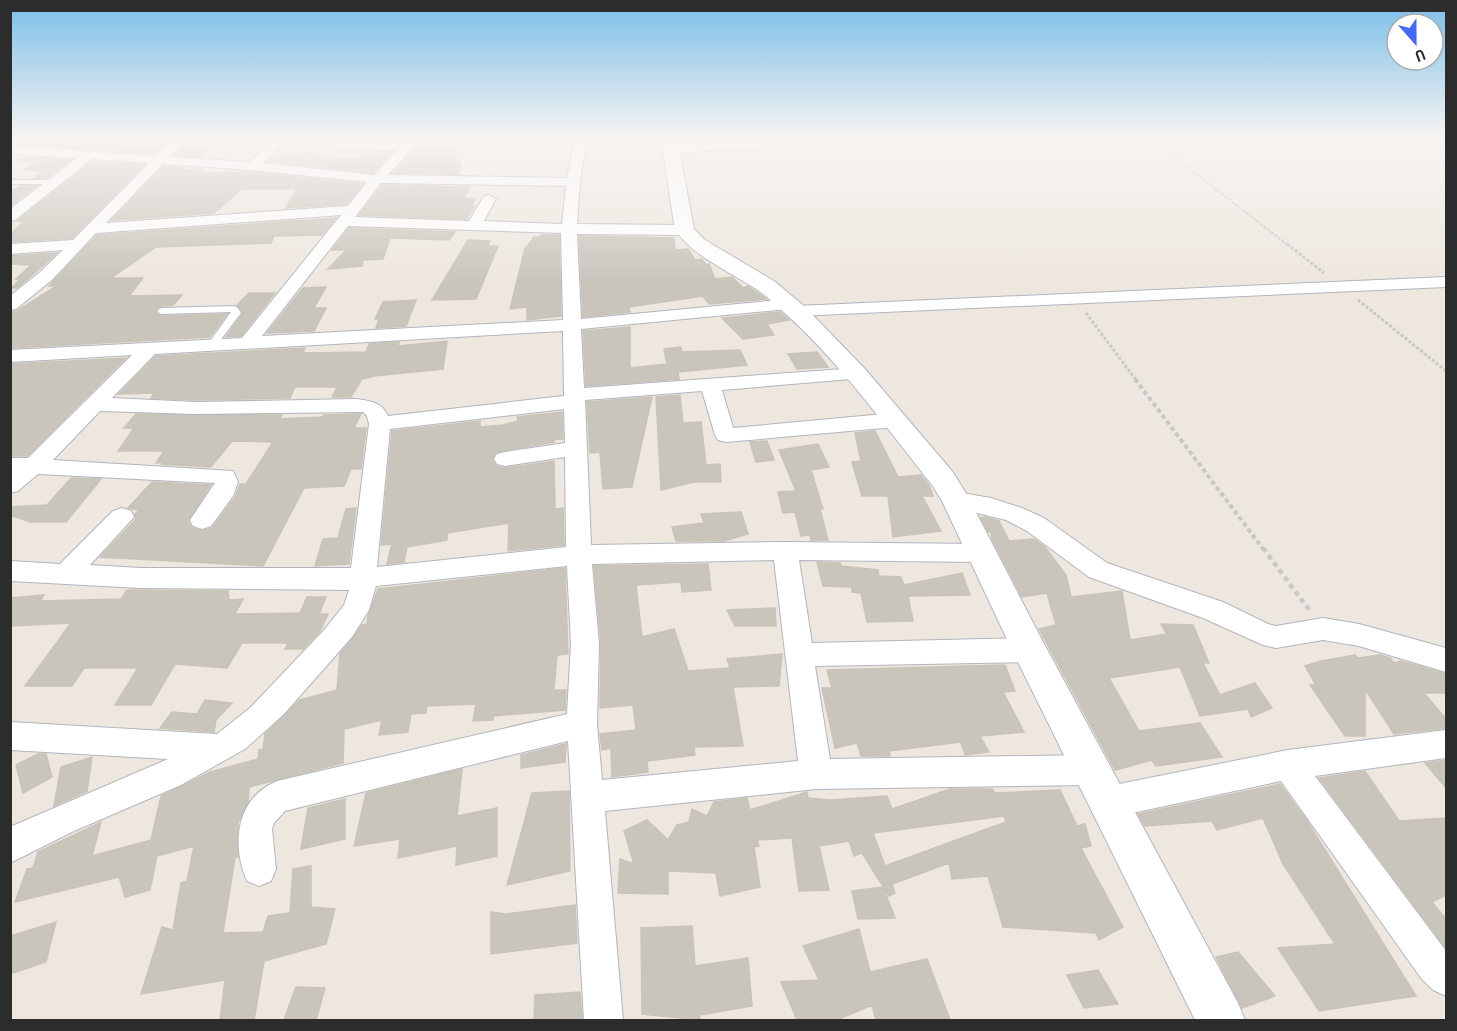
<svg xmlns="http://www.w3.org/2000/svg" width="1457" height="1031" viewBox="0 0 1457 1031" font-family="'Archivo Narrow',sans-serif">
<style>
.building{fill:#c9c5bd;stroke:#c9c3b8;stroke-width:1.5;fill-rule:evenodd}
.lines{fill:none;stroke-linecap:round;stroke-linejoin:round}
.service-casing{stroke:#b2b5bf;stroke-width:2}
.minor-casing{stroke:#b2b5bf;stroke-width:2}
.tertiary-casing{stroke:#b2b5bf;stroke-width:2}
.path-far3{stroke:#c8c8c8;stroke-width:2;stroke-dasharray:3 1.5;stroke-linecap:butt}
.path-far2{stroke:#c8c8c8;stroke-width:3;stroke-dasharray:3 2;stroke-linecap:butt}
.path-far1{stroke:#c8c8c8;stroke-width:4;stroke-dasharray:4.5 3;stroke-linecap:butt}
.path{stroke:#c8c8c8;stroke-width:4.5;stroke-dasharray:5 4;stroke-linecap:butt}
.service{fill:#fff;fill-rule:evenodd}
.minor{fill:#fff;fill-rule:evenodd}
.tertiary{fill:#fff;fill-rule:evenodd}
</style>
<rect width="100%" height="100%" fill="#ede7df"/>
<path class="building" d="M65,138H171L155,154L49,146Z
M189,138H208L194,149H210L199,157L175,155Z
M433,138L453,139L457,163L461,162L459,174L393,173L416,147L428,144Z
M367,151L392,152L373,173L268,161L272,158L313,153L310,157L358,159Z
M28,157L71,160L47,178H34L44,171L24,170L37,163L20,161Z
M93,161L144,165L72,238L10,242V234L24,221H17Z
M164,166L183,168L180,170L203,169L200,173L252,172L363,184L347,204L286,208L297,189H242L214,213L112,220Z
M382,185L470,187L464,198L475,199L471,206H475L466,219L359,215Z
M36,186L10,206V193L20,186Z
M336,218L322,235L274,236L271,243L156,247L111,278H143L129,296L182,295L173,305L161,306L156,309V313L161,316L227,314L210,337L10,348V312L17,311L58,285L49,286L97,235Z
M349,228L455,232L449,240L390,238L383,259L363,260L362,266L328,269L346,250H332Z
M541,235H559L561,316L527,320V307L510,309L525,249L534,237H540Z
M579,236L674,238L675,250L688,249L695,260L702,259L706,265L709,264L715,279L732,277L743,288L748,286L766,299L709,304L703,296L629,307L630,312L583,317Z
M468,240L490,241L487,246H498L476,299L432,300Z
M57,253L17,288H12L20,279H16L31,265L10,264V256Z
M326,287L314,308H326L314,331L267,333L303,288Z
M249,293H275L241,336L226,337L243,313L237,305Z
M416,300L406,326L376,328L379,319H375L383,302Z
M780,312L789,320L767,324L774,335L743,339L722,318Z
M630,327V368L667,364L664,349L681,347L682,352L740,350L747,365L678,372L679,379L586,386L583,331Z
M447,341L443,369L374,376L362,379L351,397H332L337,387H295L290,398L196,400L151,398L154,393H152L119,394L156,356L305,348L303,353L366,352L369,344L399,342L398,346Z
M817,352L828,367L797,369L788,354Z
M126,358L27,456H10V364Z
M680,395L683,423L701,422L706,465L720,464L721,482H694L661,490L656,397Z
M652,397L632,487L603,489L600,452L590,453L587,402Z
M562,412L563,439H554V442L496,452L492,460L496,466L505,468L554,461L555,509L563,508L564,545L508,551L509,523L447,533V540L407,547L404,562L387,564L392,544L381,545L392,431L480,421V427L503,425L518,421L517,417Z
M136,414L282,415L280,419L322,417L324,415L361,414L354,428H366L361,469H351L344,486L304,488L263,566L100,557L136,519L135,514L139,510L128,508L152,482L211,485L188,521L192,528L201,531L212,528L235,497L240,484H246L273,442L232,441L211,467L162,464L164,462L156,463L164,451H118L134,428H124Z
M875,431L898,477L921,475L929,485L933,496H922L941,531L893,537L888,496H862L852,462L861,461L855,433Z
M767,441L774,460L756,462L750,442Z
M818,444L829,467L811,470L823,509H820L828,540H811L810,535L801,536L795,512L783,513L778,492L796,491L779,450Z
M71,478L101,479L66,522H30L10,515V507L47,505Z
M356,508L349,564L315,566L323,539L338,538L346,509Z
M741,512L748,534L724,541H676L672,527L704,523L701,514Z
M985,517L999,521L1009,541L1034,539L1045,547L1066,575L1071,597L1122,591L1130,640L1167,634L1161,624L1193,625L1209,663H1203L1220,695L1255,683L1272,708L1251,717L1248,709L1200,716L1180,667L1109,678L1139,731L1200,723L1222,757L1156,766L1152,760L1115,770L1039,629L1056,625L1047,593L1022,597L992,539L991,532H988L981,518Z
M817,562L840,563L841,566L878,570L879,576L901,577L904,585L962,573L970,595L908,596L913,621L867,622L861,593L852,592V587L823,586Z
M708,564L711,590L682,592L681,582L636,585L642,637L674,629L688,671L730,668L727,659L782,654L779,686L733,687L743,746L694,747L695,755L647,761L648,772L612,777L611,748L602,750L600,734L636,730L633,705L600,708L601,644L594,566Z
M565,568L568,654L557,655L554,690H566L565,710L493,716V720L473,721L476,704L427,706L426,713L411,714L408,732L379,735L382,720L344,729L343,763L249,787L248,803L238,823V857L235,858L223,933L263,932L268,916L290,913L293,869L311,866V907L335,909L326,944L264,961L254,1020H220L225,980L141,994L162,927L173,930L181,883L187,881L194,846L157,856L150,890L125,897L119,877L15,902L27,869L33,868L38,852L101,822L92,856L151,840L161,796L210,772L258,759L259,750L263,749L265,734L300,700L337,690L340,654L362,625L367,624L368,616L378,589Z
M127,590L228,591L229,600L243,599L235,614L300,613L307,597H326L319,614H328L320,631L303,649H285L288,643H242L227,668L175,664L151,705H115L138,668H84L72,686H25L71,623L10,626V598L44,595L40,601L121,599Z
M775,608L776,626H735L727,610Z
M1355,655L1358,658L1380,655L1390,658L1394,663L1401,661L1446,674V693H1424L1446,719V728L1394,734L1365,689V736H1345L1310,685H1316L1305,666L1321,661Z
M1005,665L1015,691L1003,692L1024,732L980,736L989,752L965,755L961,742L889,751L890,756H861L857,743L835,748L822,688H832L827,670Z
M205,700L232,703L216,720L214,732L160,728L172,712L197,714Z
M566,744L565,762L521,768V755Z
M38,754H46L52,777L23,793L16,765Z
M92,757L87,791L54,806L61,767Z
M1446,760V788L1425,763Z
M462,769L457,816L497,808V856L456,865L457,846L398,858L400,839L354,846L366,793Z
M1365,771L1399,821L1446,818V895L1432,902L1446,919V948L1319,778Z
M1280,784L1307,821L1416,996L1319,1011L1278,948L1335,944L1283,864L1263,818L1217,830L1212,821L1145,826L1138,814Z
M950,789H992L995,793L1060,790L1077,826L1085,824L1091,846L1081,848L1123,927L1099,940L1096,933L1003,927L988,876L952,879L949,863L892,884L895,893L889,896L862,853L854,856L849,841L819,846L829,890L799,891L792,838L757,840L759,846L754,847L760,887L720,896L716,873L668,871V894L618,893L620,859L634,864L624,831L647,820L668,840L677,825L689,822L692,809L707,816L714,802L747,798L750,810L807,792L808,798L830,800L887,796L892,809ZM1004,816L1006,822L885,866L873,833Z
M569,791L570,871L507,885L532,793Z
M345,799V839L301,849L308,808Z
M883,887L895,918L858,919L852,891Z
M575,905L577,943L491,954V912L506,914Z
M56,922L46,962L10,974V936Z
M692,926L695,966L748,958L752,1006L700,1015V1020L642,1014L641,928Z
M859,929L870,972L927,959L950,1020H876L872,1005L837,1020H797L781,982L819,980L803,946Z
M1238,952L1275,996L1242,1008L1216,957Z
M1098,970L1118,1004L1084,1008L1067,975Z
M296,987L325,988L316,1020H284Z
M580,992L582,1020H534L535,995Z"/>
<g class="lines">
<defs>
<path id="service" d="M10,180H54L57,182L54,184H10Z
M234,306L237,307L241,313L216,346L213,347L208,344L231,312L161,314L157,311L161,308Z"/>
<path id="minor" d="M174,138H187L170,157L249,162L275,138H289L263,163L374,175L397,150L337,148L331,144L333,141L404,142L408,138H421L388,175L567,178L575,138H587L580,182L577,224L685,225L693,230L685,235L577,234L581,319L789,299L795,300L797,306L1446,277V287L796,316L790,315L788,309L581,329L584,388L856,368L863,370L866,374L863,378L722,390L732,424L733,428L895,413L902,415L906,420L902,425L895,427L726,442L718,440L715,435L702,391L585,400L591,545L785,542L981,544L990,546L994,553L990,560L981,562L799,560L812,643L1030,638L1040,642L1044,650L1040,658L1030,662L815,666L830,759L1091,755L1102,760L1107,770L1102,780L1091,785L816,789L605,811L623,1020H584L568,741L285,811L274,823L272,829L276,869L271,881L259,886L247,881C231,844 236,798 277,781L567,714L571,644L567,566L376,586L369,610L352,637L284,714L245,749L181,785L74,831L10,863V827L168,759L10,750V722L217,734L250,708L325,629L344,605L349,590L140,588L10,581V561L60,564L113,511L122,508L131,511L134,517L90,565L140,568H351L369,424L367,416L363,412L196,414L100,411L53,460L233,471L238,482L233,496L211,526L202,529L193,526L190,520L215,483L38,474L18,491L10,493V458H28L132,355L10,362V350L242,338L341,215L96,233L52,280L16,309L10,310V296L40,272L63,250L10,254V244L73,240L149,163L92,159L15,220L10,221V209L77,158L10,154V146L156,156ZM163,164L252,170L367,182L348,206L106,223ZM381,183L566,186L562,224L484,221L496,199L489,195L484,196L469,221L355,217ZM348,226L561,233L563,320L262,336ZM563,331L564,396L388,416C382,402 370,401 356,399L196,402L112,398L155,354ZM564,409L565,443L505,452L497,454L494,459L497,464L505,466L565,457L566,547L377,567L390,429ZM774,560L798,761L602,780L597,724L599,644L592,564Z
M762,138H796C783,149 694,151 672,153L666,149L672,145Z
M956,492L991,498L1022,508L1044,518L1107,563L1223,602L1268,624L1276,626L1323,618L1359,624L1446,648V672L1359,646L1323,640L1276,648L1263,645L1203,618L1089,577L1027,531L1006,520L948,506L944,500L948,494Z
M1446,730V758L1315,776L1446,951V996L1433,990L1421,978L1281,781L1109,818L1097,813L1093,802L1097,791L1109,786L1288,750Z"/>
<path id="tertiary" d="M661,138H677L694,229L705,240L774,281L804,306L865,369L952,471L966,493L1042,640L1238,1003L1245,1020H1195L1012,650L942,501L932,485C886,427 842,365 787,315C777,306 767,296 756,289C729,271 694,257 675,230Z"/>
</defs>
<use href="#service" class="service-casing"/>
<use href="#minor" class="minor-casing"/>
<use href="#tertiary" class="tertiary-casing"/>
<path class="path-far3" d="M1150,138L1289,246"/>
<path class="path-far2" d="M1287,244L1324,273
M1358,300L1446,371
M1086,313L1136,380"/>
<path class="path-far1" d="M1135,379L1264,550"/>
<path class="path" d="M1263,548L1310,611"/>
<use href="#service" class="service"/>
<use href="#minor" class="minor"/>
<use href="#tertiary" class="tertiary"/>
</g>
<linearGradient id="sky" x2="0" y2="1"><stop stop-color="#7bbee9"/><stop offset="0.49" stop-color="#f7f4f1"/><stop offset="1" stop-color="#f7f4f1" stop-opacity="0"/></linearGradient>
<rect width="1457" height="282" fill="url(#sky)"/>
<rect width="1457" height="1031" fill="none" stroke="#2c2c2c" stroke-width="24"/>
<g transform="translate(1415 42) rotate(159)"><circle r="28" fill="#ffffff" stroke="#ababab" stroke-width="1.5"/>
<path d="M0-4.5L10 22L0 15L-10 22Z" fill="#4668f3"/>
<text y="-9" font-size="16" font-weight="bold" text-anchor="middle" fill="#2c2c2c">U</text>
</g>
</svg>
